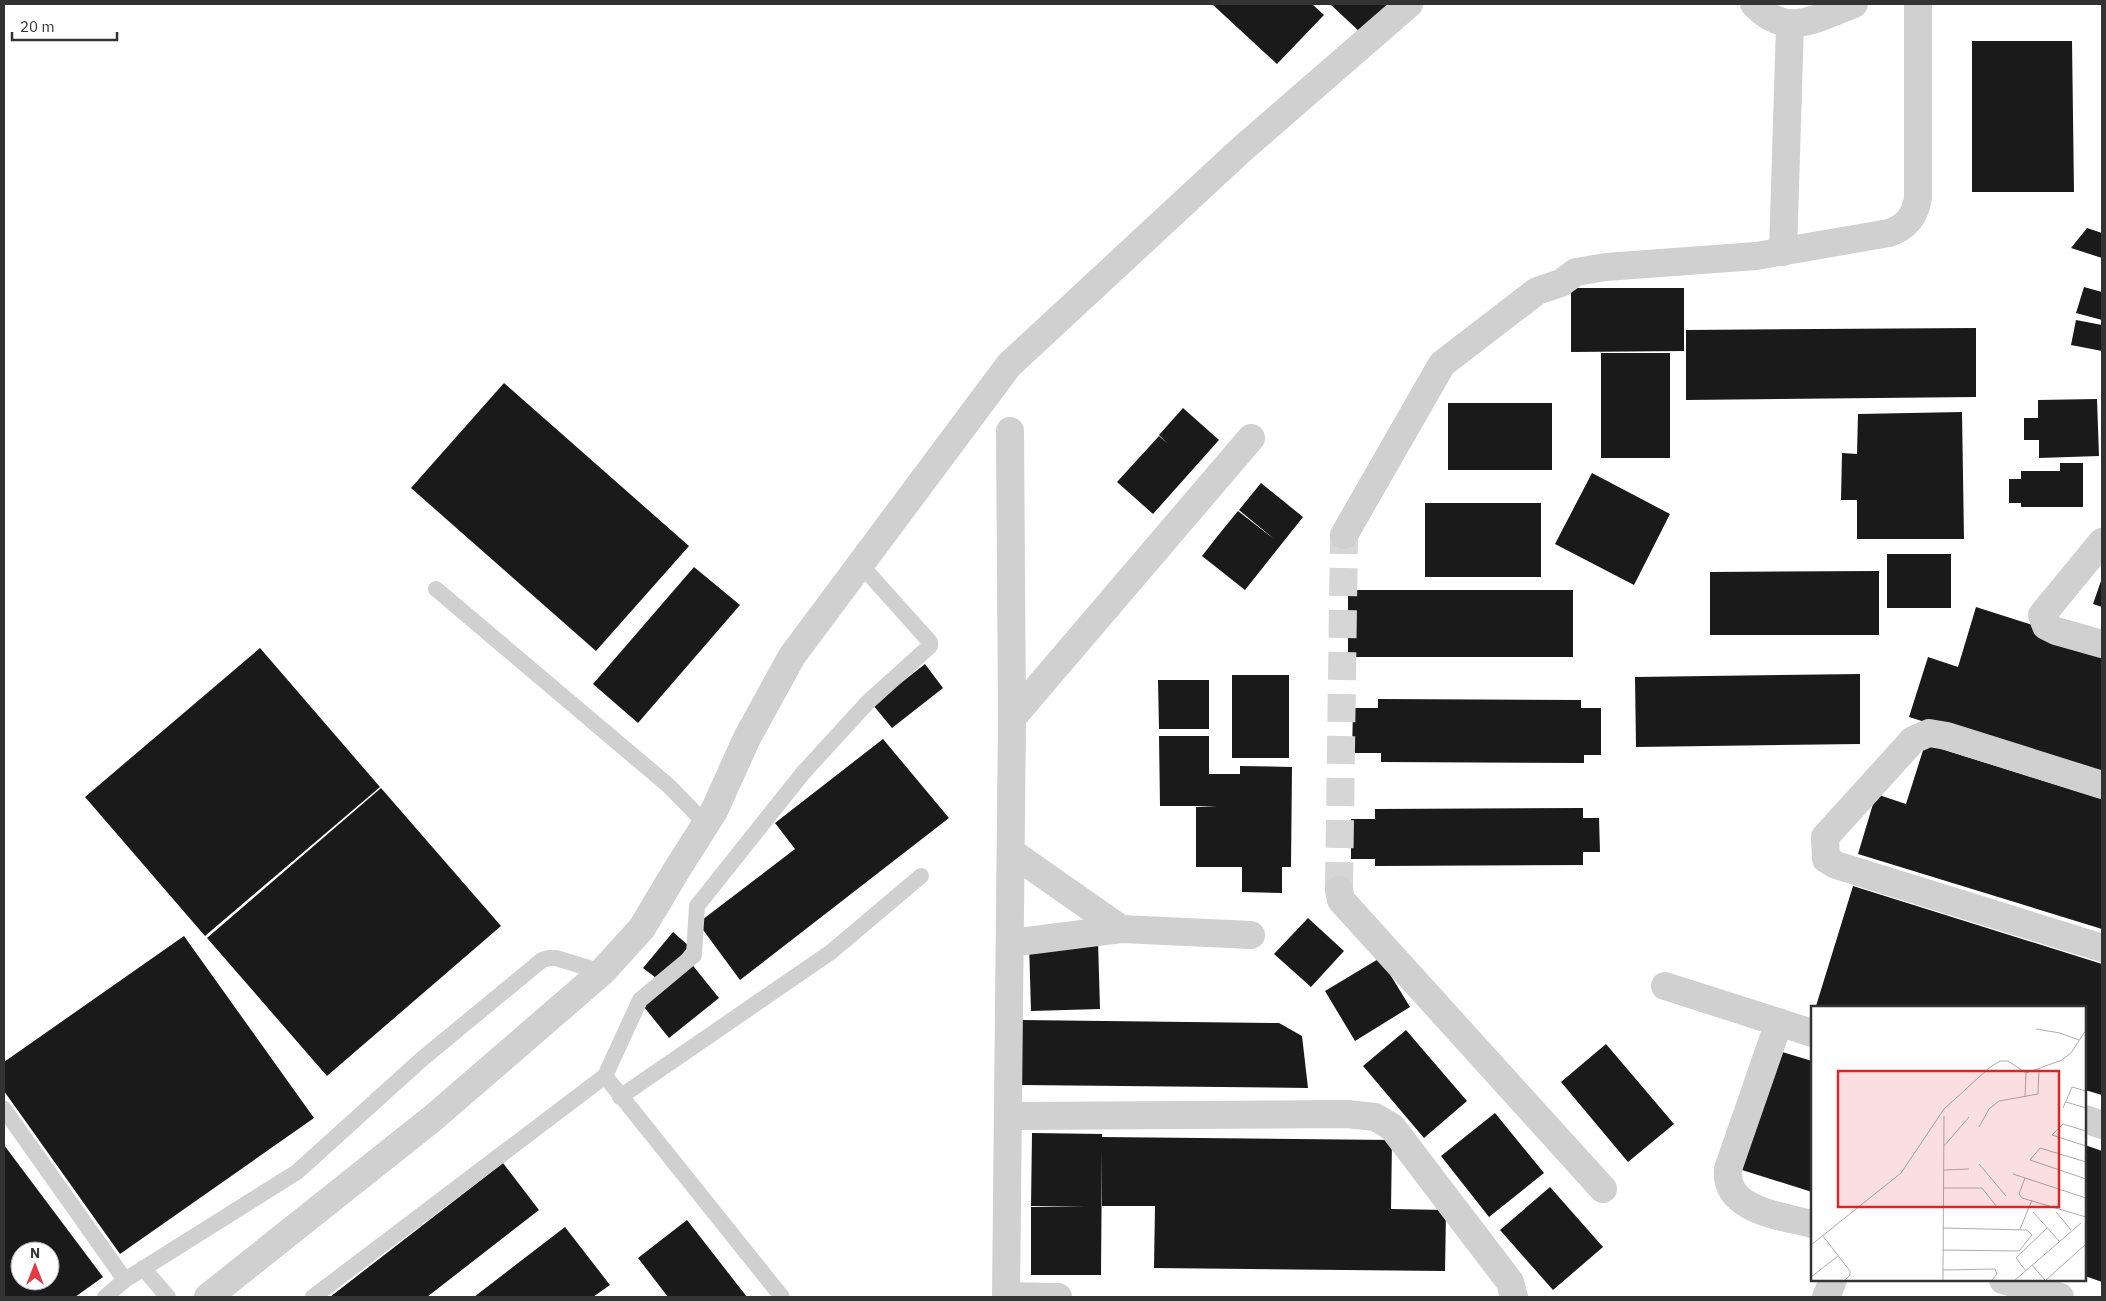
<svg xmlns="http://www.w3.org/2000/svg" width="2106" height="1301" viewBox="0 0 2106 1301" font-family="'IBM Plex Sans',sans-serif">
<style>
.building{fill:#1a1a1a;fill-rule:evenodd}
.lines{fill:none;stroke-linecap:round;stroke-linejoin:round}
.minor-tunnel{stroke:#d6d6d6;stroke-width:28;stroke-dasharray:28 14;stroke-linecap:butt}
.service{stroke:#d0d0d0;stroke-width:16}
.minor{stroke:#d0d0d0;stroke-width:28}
.inset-road{fill:none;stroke:#adadad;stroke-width:1}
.view{fill:#d62828;fill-opacity:0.15;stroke:#d62828;stroke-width:2.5}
.inset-edge{fill:none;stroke:#333;stroke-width:2.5}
</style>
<rect width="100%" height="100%" fill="#fff"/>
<path class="building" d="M1212,4H1312L1324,15L1277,64Z
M1330,4H1390L1361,33Z
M1972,41H2072L2074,192H1972Z
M2087,228L2102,233V258L2071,248Z
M2084,287L2102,292V320L2076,313Z
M1571,288H1684V351L1571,352Z
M2076,320L2102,325V351L2071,345Z
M1976,328V397L1686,400V330Z
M1601,353H1670V458H1601Z
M504,383L689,546L596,651L411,488Z
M2097,399L2099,456L2039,458V440H2024V418H2038V400Z
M1448,403H1552V470H1448Z
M1183,408L1219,440L1153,514L1117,482L1159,436L1168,444L1159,435Z
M1962,412L1964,539H1857V500H1841L1842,453L1857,454L1858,414Z
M2060,463H2083V507H2021V503H2009V479H2021V471H2060Z
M1592,473L1670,514L1634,585L1555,544Z
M1261,483L1303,517L1245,590L1202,556L1220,533L1232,543L1220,533L1238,511L1274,539L1239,510Z
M1425,503H1541V577H1425Z
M1887,554H1951V608H1887Z
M694,567L740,605L638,723L593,684Z
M1879,571V635H1710V572Z
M2102,578V607L2093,604Z
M1348,590H1573V657H1348Z
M1976,607L2102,647V777L1909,717L1928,657L1958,667Z
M260,648L380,787L205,936L85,797Z
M925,664L943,688L892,728L873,705Z
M1860,674V744L1636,747L1635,677Z
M1232,675H1289V758H1232Z
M1158,680H1209V729H1159Z
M1378,699L1581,700V708H1601V755H1584V763L1381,762V753H1352L1353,708H1378Z
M1159,736H1209V774H1240V766L1292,767L1291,867H1282V893L1242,892V867H1196V807L1217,806H1160Z
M883,739L949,818L740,980L698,923L795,849L775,823Z
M1925,744L2102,799V929L1858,854L1876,794L1906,804Z
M381,788L501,926L327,1076L207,938Z
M1583,808V818H1599L1600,852H1583V865L1375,866V859H1351V819H1375V809Z
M1853,886L2102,964V1095L2085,1090V1007L1816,1006Z
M1308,918L1344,951L1311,987L1274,954Z
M673,932L689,946L660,981L643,968Z
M184,936L314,1118L120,1254L4,1091V1062Z
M1098,941L1100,1009L1031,1011L1029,943Z
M1380,958L1410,1007L1355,1041L1325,991Z
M690,962L719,998L669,1038L640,1002Z
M1021,1020L1279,1023L1302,1036L1308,1088L1021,1085Z
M1406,1030L1467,1101L1424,1138L1363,1066Z
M1606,1044L1674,1124L1628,1162L1561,1082Z
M1779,1051L1812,1061V1192L1742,1170Z
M1495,1113L1544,1173L1489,1217L1441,1156Z
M1032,1133L1102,1134V1137L1392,1140L1391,1209L1446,1210L1445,1271L1154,1268L1155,1206H1102V1148L1101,1275H1031V1207H1086L1031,1206Z
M4,1145L103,1277L75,1297H4ZM20,1251H50V1281H20Z
M2085,1145L2102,1151V1282L2085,1276Z
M503,1163L539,1210L427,1297H330Z
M1550,1187L1603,1247L1553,1290L1500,1230Z
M687,1220L747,1297H668L638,1258Z
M565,1227L610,1285L593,1297H474Z"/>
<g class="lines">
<path class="minor-tunnel" d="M1339,890L1344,535"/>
<path class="service" d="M436,589L669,786L706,824
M605,1076L640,1000L694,955L697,906L803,773L868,702L930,646V642L861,565
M620,1097L831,952L921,876
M4,1109L125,1280
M143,1268L168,1297
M105,1297L125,1280L297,1172L422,1059L542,960L549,958H556L602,972
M313,1297L605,1076L782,1297"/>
<path class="minor" d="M1754,4C1787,39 1816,18 1854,4
M1783,252L1790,24
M1344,535L1442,364L1537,291L1561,283L1576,272L1606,267L1756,256L1889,233C1907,227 1915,216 1918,198V4
M2102,542L2042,615L2046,626L2056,631L2102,644
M1012,718L1251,438
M2102,785L1947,736L1929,733L1913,740L1825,837L1826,859L1836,865L2102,948
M1011,852L1121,929
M1339,890L1341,900L1603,1189
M1011,943L1121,929L1251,935
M1665,986L1812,1033
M1779,1022L1728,1169C1724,1211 1782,1216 1812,1224
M1008,1116L1347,1114L1375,1117L1392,1127L1510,1282L1514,1297
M2085,1119L2102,1125
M2003,1280L2060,1297
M1006,1296L1058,1297
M208,1297L433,1118L602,972L642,928L676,871L714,811L747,738L792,656L1009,365L1242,149L1409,4
M1006,1297L1012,718L1010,431
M1826,1297L1833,1280"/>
</g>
<g transform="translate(1811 1006)">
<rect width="275" height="275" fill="#fff"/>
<path class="inset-road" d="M225,23L249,27L268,34M214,91L215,67M255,96L275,102M252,102L261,81L275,85M168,121L178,103L188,95L227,88L228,62M275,125L252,118L241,129L275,140M133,140L158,111M275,156L229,142L219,154L275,173M168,158L195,190M133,164L158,163M202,168L275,192M214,172L208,188L211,192L275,211M133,201H186L171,182H133M222,206L248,235M245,206L260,224M209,223L221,194M12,230L39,265V269L34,274M0,239L90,167L133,103L178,62L189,55H197L215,67L251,54L260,47L275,24M132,244L208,245L221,229L216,224L132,222M221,259L234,274M132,264L184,263L186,268L181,274M215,265L205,252L236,222M0,271L27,250M132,274L133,110M204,274L270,217M235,274L275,238"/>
<path class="view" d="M27,65H248V201H27Z"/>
<rect width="275" height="275" class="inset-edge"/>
</g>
<rect width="2106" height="1301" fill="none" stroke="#333333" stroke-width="10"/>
<g transform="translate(35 1266)"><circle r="24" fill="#ffffff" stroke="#adadad"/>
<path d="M0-4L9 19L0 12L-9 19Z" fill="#e63946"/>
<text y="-8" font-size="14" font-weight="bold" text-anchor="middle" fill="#333333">N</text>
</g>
<path d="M12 32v8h105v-8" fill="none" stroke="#333333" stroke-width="2.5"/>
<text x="20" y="32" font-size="15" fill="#333333" stroke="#ffffff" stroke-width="4" paint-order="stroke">20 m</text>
</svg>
